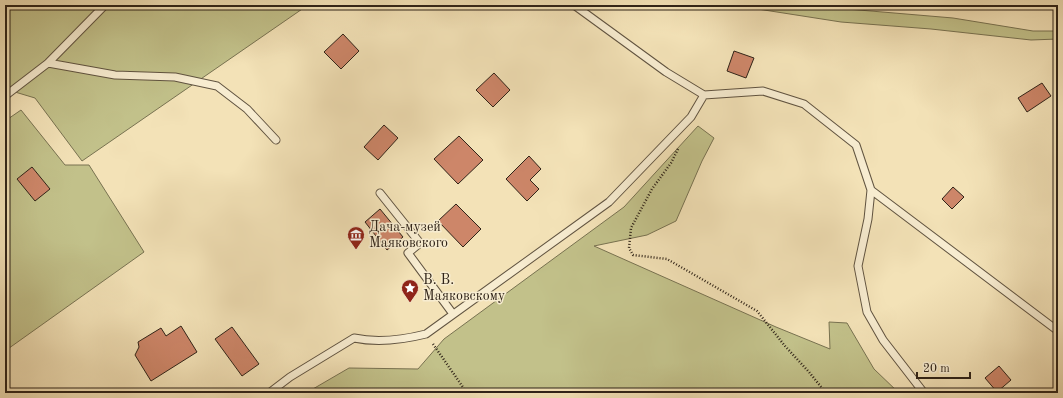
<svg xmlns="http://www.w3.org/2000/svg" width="1063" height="398" viewBox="0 0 1063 398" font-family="'Old Standard TT',serif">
<rect width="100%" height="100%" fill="#f3e2b7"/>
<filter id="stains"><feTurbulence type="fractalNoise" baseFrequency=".005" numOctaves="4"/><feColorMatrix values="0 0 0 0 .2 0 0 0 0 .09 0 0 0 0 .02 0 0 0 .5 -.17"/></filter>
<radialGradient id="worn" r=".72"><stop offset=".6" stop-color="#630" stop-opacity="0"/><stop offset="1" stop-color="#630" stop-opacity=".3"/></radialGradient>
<path fill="#c2c18a" stroke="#787251" d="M5 5H308L82 161 35 98 5 89Z
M732 5H800L953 18 1033 31H1058V39L1031 40 931 29 841 22Z
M21 110 65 165H89L144 252 5 351V121Z
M698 126 714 138 702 161 676 221 647 235 594 246 776 327 830 349 829 322 847 323 874 369 899 393H306L349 368 418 369 444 339 624 207Z"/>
<path fill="#cd8669" stroke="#2f2318" d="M343 34 359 51 341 69 324 52Z
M734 51 754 58 746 78 727 71Z
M494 73 510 90 493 107 476 90Z
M1042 83 1051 96 1027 112 1018 98Z
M384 125 398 138 378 160 364 147Z
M459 136 483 160 458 184 434 159Z
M529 156 541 169 530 180 539 189 527 201 506 179Z
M32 167 50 189 35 201 17 179Z
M953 187 964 197 952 209 942 199Z
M456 204 481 229 463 247 438 221Z
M380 209 403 237 387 250 365 222Z
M181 326 197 352 151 381 135 355 139 347 138 342 161 328 166 336Z
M232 327 259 364 242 376 215 339Z
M999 366 1011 380 997 392 985 378Z"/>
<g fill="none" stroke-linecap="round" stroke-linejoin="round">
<g stroke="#605340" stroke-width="9">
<path id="service" d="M574 5 666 72 704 95 763 91 804 104 856 145 871 190 868 219 858 266 867 312 883 340 924 393
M48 63 115 75 175 77 217 86 247 109 276 140
M5 96 48 63 105 5
M871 190 1058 331
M380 193 420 243 408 253 453 314
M269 393 290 377 354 338C378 343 402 340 426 334L609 202 691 117 704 95"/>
</g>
<path stroke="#2f2318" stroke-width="2.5" stroke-dasharray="1 2" stroke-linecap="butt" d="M678 149 671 163 652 189 631 228 629 248 633 255 667 259 757 311 785 346 809 372 826 393
M433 344 467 393"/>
<use href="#service" stroke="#f7ecd0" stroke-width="7"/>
</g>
<defs>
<g id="museum-pin" transform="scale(0.9)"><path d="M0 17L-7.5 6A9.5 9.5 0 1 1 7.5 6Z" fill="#8f2418" stroke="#f7ecd0"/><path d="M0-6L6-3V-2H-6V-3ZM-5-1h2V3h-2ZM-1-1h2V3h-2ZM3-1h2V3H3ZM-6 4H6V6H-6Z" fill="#fff"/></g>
<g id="sight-pin" transform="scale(0.9)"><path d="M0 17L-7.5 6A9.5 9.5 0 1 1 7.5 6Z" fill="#8f2418" stroke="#f7ecd0"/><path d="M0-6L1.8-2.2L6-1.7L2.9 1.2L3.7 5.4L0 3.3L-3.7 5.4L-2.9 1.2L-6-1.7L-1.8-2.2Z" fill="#fff"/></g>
</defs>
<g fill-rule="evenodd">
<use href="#museum-pin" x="356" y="235"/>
<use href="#sight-pin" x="410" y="288"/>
</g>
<g text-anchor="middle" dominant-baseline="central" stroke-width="3" stroke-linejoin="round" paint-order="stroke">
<g font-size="14" fill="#2f2318" stroke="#f7ecd0" text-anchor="start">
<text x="369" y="227">Дача-музей<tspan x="369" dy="16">Маяковского</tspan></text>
<text x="423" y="280">В. В.<tspan x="423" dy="16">Маяковскому</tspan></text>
</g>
</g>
<rect width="1063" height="398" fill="none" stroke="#f3e2b7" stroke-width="20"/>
<rect x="6" y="6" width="1051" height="386" fill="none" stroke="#2f2318" stroke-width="2"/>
<rect x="10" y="10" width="1043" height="378" fill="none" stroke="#2f2318"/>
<path d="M917 372v6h53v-6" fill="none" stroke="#2f2318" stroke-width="2"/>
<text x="923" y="372" font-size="12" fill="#2f2318" stroke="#f7ecd0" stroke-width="3" paint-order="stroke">20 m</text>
<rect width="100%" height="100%" filter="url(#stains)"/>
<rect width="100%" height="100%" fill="url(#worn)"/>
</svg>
